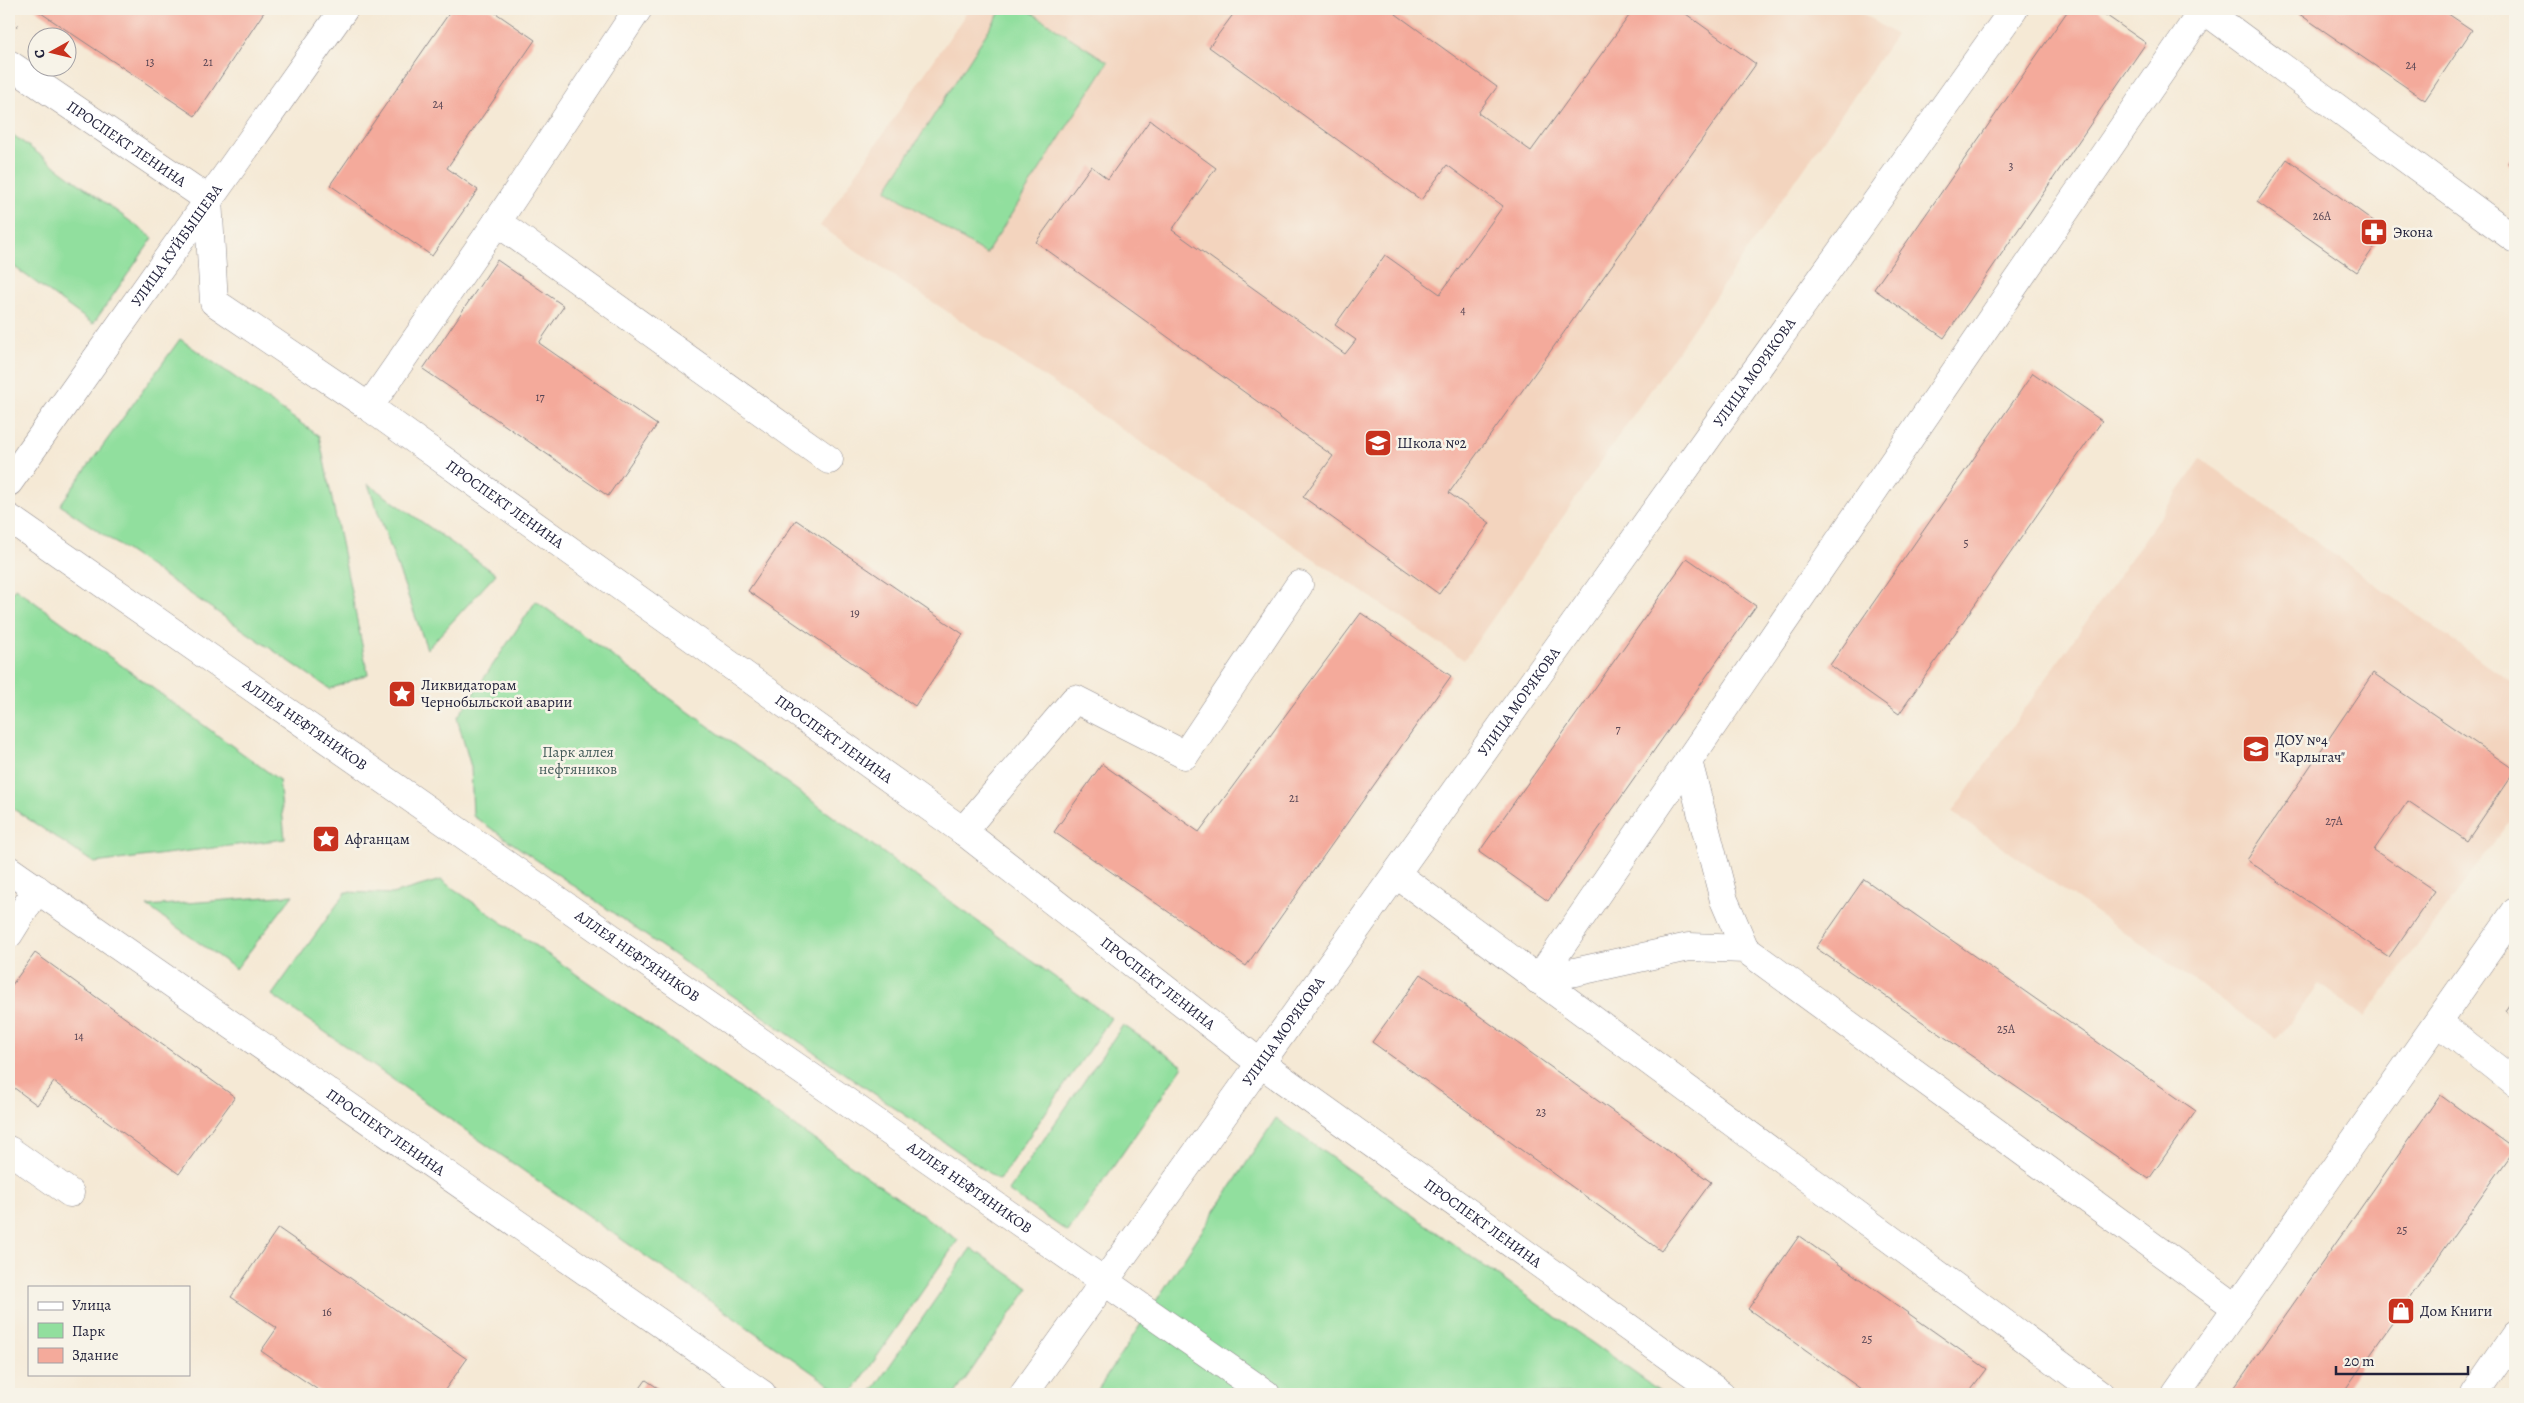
<svg xmlns="http://www.w3.org/2000/svg" width="2524" height="1403" viewBox="0 0 2524 1403" font-family="Alegreya,serif">
<rect width="100%" height="100%" fill="#f7f3e8"/>
<filter id="ink" filterUnits="userSpaceOnUse"><feTurbulence type="fractalNoise" baseFrequency=".02" numOctaves="2"/><feDisplacementMap in="SourceGraphic" scale="10" xChannelSelector="R" yChannelSelector="G"/><feConvolveMatrix kernelMatrix="1 2 1 2 8 2 1 2 1" color-interpolation-filters="sRGB"/></filter>
<filter id="wash" filterUnits="userSpaceOnUse"><feTurbulence type="fractalNoise" baseFrequency=".0096" numOctaves="4" result="noise"/><feDisplacementMap in="SourceGraphic" scale="20" xChannelSelector="R" yChannelSelector="G"/><feGaussianBlur stdDeviation="1.12" result="paint"/><feColorMatrix in="noise" values="0 0 0 0 0 0 0 0 0 0 0 0 0 0 0 0 0 1.4 0 .05"/><feComposite in="paint" operator="in"/></filter>
<g filter="url(#wash)">
<rect width="100%" height="100%" fill="#f5e9d5"/>
<path fill="#f3d4be" d="M969 9H1856L1896 35 1464 660 820 226Z
M2201 459 2515 685V815L2364 1017 2319 984 2277 1039 1952 812Z"/>
<path fill="#91df9e" stroke="#5a806c" d="M1002 9H1026L1108 62 986 254 886 190Z
M9 132 153 238 93 324 9 263Z
M180 339 319 436 368 674 330 689 60 505Z
M368 484 496 574 427 649Z
M15 588 279 780 285 839 94 863 9 806V597Z
M536 601 1111 1018 999 1180 473 816 471 767 457 718Z
M441 880 958 1240 851 1394H843L272 995 346 892 392 894Z
M293 895 236 969 147 906Z
M1123 1025 1183 1066 1068 1232 1008 1191Z
M1276 1118 1664 1394H1095Z
M971 1248 1029 1288 955 1394H870Z"/>
<g id="blocks">
<path fill="#f4aa9b" d="M35 9H266L195 116Z
M452 9H490L535 40 447 168 478 190 432 256 330 185Z
M1237 9H1389L1497 87 1478 113 1531 151 1634 9H1679L1756 64 1449 493 1490 523 1439 594 1303 497 1333 456 1036 242 1091 166 1108 179 1150 120 1216 168 1172 230 1345 354 1356 340 1335 325 1385 255 1440 294 1503 206 1447 165 1421 200 1209 47Z
M2069 9H2097L2146 43 1944 338 1874 289Z
M2292 9H2441L2472 30 2425 100Z
M2515 153V169L2508 163Z
M2287 159 2386 230 2357 272 2257 202Z
M497 260 564 306 539 343 657 425 608 496 423 369Z
M2033 373 2102 421 1899 714 1830 665Z
M796 520 963 634 915 706 748 591Z
M1687 558 1756 606 1548 901 1479 852Z
M1361 613 1451 676 1246 966 1054 832 1102 764 1199 832Z
M2373 673 2515 770 2467 841 2408 801 2374 850 2435 891 2389 957 2247 860Z
M1864 879 2196 1111 2149 1179 1816 948Z
M35 953 235 1097 179 1174 54 1082 37 1105 9 1084V989Z
M1421 974 1711 1182 1661 1251 1372 1042Z
M2515 996V1018L2505 1011Z
M2440 1095 2515 1149 2342 1394H2230Z
M278 1228 467 1359 442 1394H324L261 1351 277 1328 231 1297Z
M1799 1236 1987 1369 1968 1394H1868L1748 1309Z
M646 1380 667 1394H636Z"/>
</g>
</g>
<g filter="url(#ink)">
<use href="#blocks" fill-opacity="0" stroke="#8c8688" stroke-width="1"/>
<g fill="none" stroke-linecap="round" stroke-linejoin="round">
<g stroke="#8c8688" stroke-width="29">
<g id="minor">
<path d="M2203 9 2515 239"/>
<path id="s1" d="M9 64 208 199 214 302 369 407 963 831 1260 1063 1721 1394"/>
<path d="M497 222 829 460"/>
<path d="M369 407 497 222 638 9"/>
<path id="s2" d="M9 518 1266 1394"/>
<path d="M1688 761 1724 900 1745 949"/>
<path d="M963 831 1075 699 1185 755 1299 585"/>
<path id="s3" d="M9 870 762 1394"/>
<path d="M1396 874 2100 1394"/>
<path d="M9 934 37 889"/>
<path d="M1538 980 2204 9"/>
<path d="M1538 980 1689 947 1745 949 2237 1308"/>
<path d="M2438 1022 2515 1083"/>
<path d="M9 1150 70 1193"/>
<path d="M2176 1394 2515 912"/>
<path d="M2474 1394 2515 1335"/>
</g>
</g>
<g stroke="#8c8688" stroke-width="29">
<g id="major">
<path id="s4" d="M9 482 344 9"/>
<path id="s5" d="M1024 1394 2014 9"/>
</g>
</g>
<path stroke="#8c8688" stroke-width="3" stroke-dasharray="1 4" stroke-linecap="butt" d="M9 19 18 26"/>
<use href="#minor" stroke="#fff" stroke-width="28"/>
<use href="#major" stroke="#fff" stroke-width="28"/>
</g>
</g>
<defs>
<g id="pharmacy-square" transform="scale(1.4375)"><rect x="-9" y="-9" width="18" height="18" rx="4" fill="#c8321e" stroke="#f7f3e8"/><path d="M-2-6h4v4h4v4h-4v4h-4v-4h-4v-4h4Z" fill="#fff"/></g>
<g id="school-square" transform="scale(1.4375)"><rect x="-9" y="-9" width="18" height="18" rx="4" fill="#c8321e" stroke="#f7f3e8"/><path d="M0-5L7-2L0 1L-7-2ZM-4 1L0 2.5L4 1V4Q0 6-4 4Z" fill="#fff"/></g>
<g id="sight-square" transform="scale(1.4375)"><rect x="-9" y="-9" width="18" height="18" rx="4" fill="#c8321e" stroke="#f7f3e8"/><path d="M0-6L1.8-2.2L6-1.7L2.9 1.2L3.7 5.4L0 3.3L-3.7 5.4L-2.9 1.2L-6-1.7L-1.8-2.2Z" fill="#fff"/></g>
<g id="shop-square" transform="scale(1.4375)"><rect x="-9" y="-9" width="18" height="18" rx="4" fill="#c8321e" stroke="#f7f3e8"/><path d="M-5-2.5h2.3a2.7 3.5 0 0 1 5.4 0H5L5.5 6h-11ZM-1.5-2.5h3a1.5 2.3 0 0 0-3 0Z" fill="#fff"/></g>
</defs>
<g fill-rule="evenodd">
<use href="#pharmacy-square" x="2374" y="232"/>
<use href="#school-square" x="1378" y="443"/>
<use href="#sight-square" x="402" y="694"/>
<use href="#school-square" x="2256" y="749"/>
<use href="#sight-square" x="326" y="839"/>
<use href="#shop-square" x="2401" y="1311"/>
</g>
<g text-anchor="middle" dominant-baseline="central" stroke-width="5" stroke-linejoin="round" paint-order="stroke">
<g font-size="12" fill="#564453">
<text x="150" y="62">13</text>
<text x="208" y="62">21</text>
<text x="2411" y="65">24</text>
<text x="438" y="104">24</text>
<text x="2011" y="166">3</text>
<text x="2322" y="216">26А</text>
<text x="1463" y="310">4</text>
<text x="540" y="397">17</text>
<text x="1966" y="543">5</text>
<text x="855" y="613">19</text>
<text x="1618" y="729">7</text>
<text x="1294" y="798">21</text>
<text x="2334" y="821">27А</text>
<text x="2006" y="1029">25А</text>
<text x="79" y="1036">14</text>
<text x="1541" y="1112">23</text>
<text x="2402" y="1230">25</text>
<text x="327" y="1312">16</text>
<text x="1867" y="1339">25</text>
</g>
<g font-size="15" fill="#22223b" stroke="#f7f3e8">
<text stroke="none"><textPath href="#s1" startOffset="142">ПРОСПЕКТ ЛЕНИНА</textPath></text>
<text stroke="none"><textPath href="#s4" startOffset="290">УЛИЦА КУЙБЫШЕВА</textPath></text>
<text stroke="none"><textPath href="#s5" startOffset="1256">УЛИЦА МОРЯКОВА</textPath></text>
<text stroke="none"><textPath href="#s1" startOffset="698">ПРОСПЕКТ ЛЕНИНА</textPath></text>
<text stroke="none"><textPath href="#s5" startOffset="851">УЛИЦА МОРЯКОВА</textPath></text>
<text stroke="none"><textPath href="#s2" startOffset="361">АЛЛЕЯ НЕФТЯНИКОВ</textPath></text>
<text stroke="none"><textPath href="#s1" startOffset="1102">ПРОСПЕКТ ЛЕНИНА</textPath></text>
<text stroke="none"><textPath href="#s2" startOffset="766">АЛЛЕЯ НЕФТЯНИКОВ</textPath></text>
<text stroke="none"><textPath href="#s1" startOffset="1508">ПРОСПЕКТ ЛЕНИНА</textPath></text>
<text stroke="none"><textPath href="#s5" startOffset="446">УЛИЦА МОРЯКОВА</textPath></text>
<text stroke="none"><textPath href="#s3" startOffset="459">ПРОСПЕКТ ЛЕНИНА</textPath></text>
<text stroke="none"><textPath href="#s2" startOffset="1171">АЛЛЕЯ НЕФТЯНИКОВ</textPath></text>
<text stroke="none"><textPath href="#s1" startOffset="1912">ПРОСПЕКТ ЛЕНИНА</textPath></text>
</g>
<g font-size="15" fill="#22223b" stroke="#f7f3e8" text-anchor="start">
<text x="2393" y="232">Экона</text>
<text x="1397" y="443">Школа №2</text>
<text x="421" y="685">Ликвидаторам<tspan x="421" dy="17">Чернобыльской аварии</tspan></text>
<text x="2275" y="740">ДОУ №4<tspan x="2275" dy="17">"Карлыгач"</tspan></text>
<text x="345" y="839">Афганцам</text>
<text x="2420" y="1311">Дом Книги</text>
</g>
<g font-size="15" fill="#435b59" stroke="#f7f3e8">
<text x="578" y="752">Парк аллея<tspan x="578" dy="17">нефтяников</tspan></text>
</g>
</g>
<rect width="2524" height="1403" fill="none" stroke="#f7f3e8" stroke-width="30"/>
<rect x="28" y="1286" width="162" height="90" fill="#f7f3e8" stroke="#a29fa3"/>
<rect x="38" y="1302" width="25" height="8" fill="#ffffff" stroke="#a29fa3"/>
<text x="72" y="1310" font-size="15" fill="#22223b">Улица</text>
<rect x="38" y="1323" width="25" height="15" fill="#91df9e" stroke="#a29fa3"/>
<text x="72" y="1336" font-size="15" fill="#22223b">Парк</text>
<rect x="38" y="1348" width="25" height="15" fill="#f4aa9b" stroke="#a29fa3"/>
<text x="72" y="1360" font-size="15" fill="#22223b">Здание</text>
<g transform="translate(52 52) rotate(262)"><circle r="24" fill="#f7f3e8" stroke="#a29fa3"/>
<path d="M0-4L9 19L0 12L-9 19Z" fill="#c8321e"/>
<text y="-8" font-size="14" font-weight="bold" text-anchor="middle" fill="#22223b">С</text>
</g>
<path d="M2336 1366v8h132v-8" fill="none" stroke="#22223b" stroke-width="2.5"/>
<text x="2344" y="1366" font-size="15" fill="#22223b" stroke="#f7f3e8" stroke-width="4" paint-order="stroke">20 m</text>
</svg>
